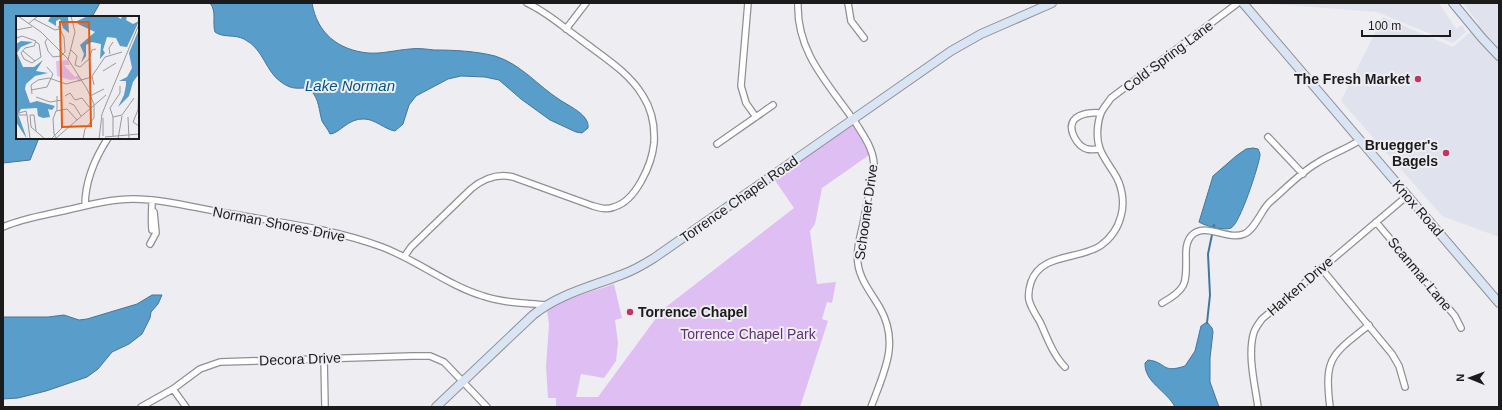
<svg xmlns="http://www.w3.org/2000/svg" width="1502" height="410" viewBox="0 0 1502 410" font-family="Helvetica,sans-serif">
<rect width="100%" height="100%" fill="#eeeef2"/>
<path fill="#e0e2ed" d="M1262 3H1439L1456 29 1462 25 1466 32 1453 43 1377 12Z
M1463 3H1499V237L1442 216 1341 101 1383 17 1453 47 1479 24Z"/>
<path fill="#dfbef3" d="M853 119 872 153 822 188 815 224 810 231 817 284 836 282 832 303 827 302 822 319 828 321 800 407H556V398H548L546 366 549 325 547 310C567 297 592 292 614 284L622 318 615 320 618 343 616 361 604 378 581 374 576 397H598L662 310 794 208 772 176Z"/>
<path fill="#599dcb" stroke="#467696" d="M3 3H100L92 17H17V138H39L30 160 3 163Z
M210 3H312C317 33 338 50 368 53 382 54 396 50 410 49 418 48 426 49 434 50 454 50 475 51 495 56 521 64 538 86 560 100 569 106 590 115 588 128L582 133 576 132 550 120 521 99 499 80 485 77 461 76 448 79 416 96 409 105 403 124 395 131C384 129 375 119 364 119 348 118 339 134 330 134 328 129 324 125 322 121 319 111 319 99 312 92 307 86 302 89 295 88 291 88 285 85 281 82 265 71 264 49 244 39 234 34 223 38 215 32 212 22 217 12 210 3Z
M1253 148 1258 149C1259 152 1260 152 1260 155 1259 165 1240 224 1231 228 1225 231 1205 226 1199 222L1213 176 1236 156 1246 149Z
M152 295H162L158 304 151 312 150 318 142 334 129 344 112 352 98 369 87 377 46 391 18 398 3 399V317H48L64 315 79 320 87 319 137 304Z
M1207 322 1212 328 1213 332 1210 358V382L1219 407H1175C1167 391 1144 382 1145 363L1148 360C1167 362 1161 374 1185 366L1195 351 1201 326Z"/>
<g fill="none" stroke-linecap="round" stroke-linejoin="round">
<path stroke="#467696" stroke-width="2" d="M1207 323 1210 295 1208 254 1214 225"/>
<g stroke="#909094" stroke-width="8">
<path id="street" d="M748 3 741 86 746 103 756 117
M798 3C796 54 831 86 857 125 865 138 873 149 874 164 871 184 867 204 863 224 860 237 856 251 858 264 860 280 872 294 880 308 900 343 884 372 871 407
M848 3 851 21 864 38
M566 29 586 3
M1268 137 1303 174
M717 144 773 105
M1100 149C1096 149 1091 150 1087 149 1077 146 1067 129 1074 120 1080 113 1093 112 1101 113
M85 206C85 182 95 158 108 138
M1376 222 1455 316 1461 328
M3 227C24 218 46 215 67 210 89 205 111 199 133 199 164 199 195 208 226 213 277 222 334 229 382 247 417 260 447 285 483 296 503 303 525 303 545 305
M152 230C151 219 152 210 152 200
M150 244 156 233 154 212 152 210
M404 257 411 247 471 189C483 179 496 173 513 177L593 206C600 208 607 210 614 207 636 201 652 164 654 143 655 126 652 110 643 96 629 72 602 56 580 39 563 27 547 12 527 3
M1321 268 1392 354 1399 366 1405 387
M1162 303C1189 288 1186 282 1186 253 1186 247 1187 241 1191 236 1205 221 1227 241 1244 234 1255 230 1261 210 1270 202 1285 189 1300 173 1317 163 1331 154 1347 149 1360 140
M324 358 325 407
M1065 367C1053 355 1047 337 1040 322 1036 315 1031 308 1029 300 1028 294 1029 288 1031 282 1041 253 1078 260 1100 246 1110 239 1118 228 1121 216 1125 202 1122 185 1114 173 1109 165 1103 157 1100 149 1096 139 1097 123 1101 113 1103 108 1108 103 1111 98L1238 3
M173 389 186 407
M141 407 173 389 200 369 220 362 412 356H430L444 362 487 407
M1258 407C1255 385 1247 354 1254 332 1256 327 1259 323 1262 319L1407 196
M1330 407C1324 358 1331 355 1369 325"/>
</g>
<g stroke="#909094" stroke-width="10">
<path id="secondary" d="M1243 3 1499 303
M1453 3 1482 38 1499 56
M436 407 533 315C559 294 590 287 621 275 632 271 643 265 654 258L951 51 981 34 1052 3"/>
</g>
<use href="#street" stroke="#fff" stroke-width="5.5"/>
<use href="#secondary" stroke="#d9e4f4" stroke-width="8"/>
</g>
<g fill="#c3345f" stroke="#eeeef2" stroke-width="1.5">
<circle cx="1418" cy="79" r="4"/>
<circle cx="1446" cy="153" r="4"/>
<circle cx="630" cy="312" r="4"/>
</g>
<g text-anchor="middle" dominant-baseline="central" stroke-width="4" stroke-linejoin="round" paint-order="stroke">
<g font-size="14" fill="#1b1b1c" stroke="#eeeef2">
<text transform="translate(1168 56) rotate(-37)">Cold Spring Lane</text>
<text transform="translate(739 199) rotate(-35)">Torrence Chapel Road</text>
<text transform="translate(1418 208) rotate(49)">Knox Road</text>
<text transform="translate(866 212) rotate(-82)">Schooner Drive</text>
<text transform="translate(279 224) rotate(11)">Norman Shores Drive</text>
<text transform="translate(1420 274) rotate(50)">Scanmar Lane</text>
<text transform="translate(1300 286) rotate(-41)">Harken Drive</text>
<text transform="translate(300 359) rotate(-2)">Decora Drive</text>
</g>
<g font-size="14" font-weight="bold" fill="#1b1b1c" stroke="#eeeef2" text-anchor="end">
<text x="1410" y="79">The Fresh Market</text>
<text x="1438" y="145">Bruegger's<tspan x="1438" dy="16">Bagels</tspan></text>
<text x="638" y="312" text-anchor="start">Torrence Chapel</text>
</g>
<g font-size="14" fill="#61307a" stroke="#eeeef2">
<text x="748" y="334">Torrence Chapel Park</text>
</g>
<g font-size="15" font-style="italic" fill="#005884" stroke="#eeeef2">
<text x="350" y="85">Lake Norman</text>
</g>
</g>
<g transform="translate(16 16)">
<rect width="123" height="123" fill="#eeeef2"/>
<path d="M52 44 54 49H48L59 61 62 59 66 65 63 66 61 63 54 64 41 60 40 45Z" fill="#dfbef3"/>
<path d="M35 0H52L53 17 47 12 44 3 40 5V10L32 5ZM72 0H100L105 3 106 0H111L110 4 117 8 123 5 111 31 104 30 100 22 91 21 87 34 89 37 84 43 85 28 76 26 70 29V40L65 47 68 38 64 29 79 16 62 8 61 5ZM123 13V58L117 66 113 80 102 91 108 79 110 69V65H103L111 61 116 52 113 37ZM5 25 17 26 5 31 1 37 7 51H18L27 44 20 55 32 57 19 60 10 68 9 73 14 87 21 85 39 90 36 94 32 93 34 101 27 102 22 100 21 92 5 93 2 98 11 123 0 106V28Z" fill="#599dcb"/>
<path fill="none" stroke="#9a9a9c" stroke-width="1" d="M2 0 25 16 52 43 71 73 78 88V102L69 113 67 123M18 3 39 14 43 13M12 8 22 0M0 14 16 11M0 16 1 22 6 20 20 25 18 30 9 32 5 37 8 43 16 47 25 41M31 23 29 26 32 35 37 41 45 40 49 36 48 21 42 10M20 26 23 28 25 41M55 34 61 40 59 49 64 51 73 43 76 34 80 33M7 35 19 45M94 38 93 32 97 26M52 44 59 16 55 0M87 55 100 47M123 63 122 94 117 106 123 110M78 69 76 60 89 41 106 36M15 74 31 71 37 58 31 51M16 78 15 69 22 64 33 62 50 68 76 61M49 80 54 77 59 84 66 82 74 92M74 80 88 73M20 81 34 86 46 84M53 87 58 89 65 100M41 95V80M11 99H3V97L10 95 11 99 14 123M97 101 94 92 104 77V70M97 101 106 99 118 82M97 101V120M112 101 113 123M20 115 18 99H14L15 111 29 123M87 120V102M89 121 123 118M40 122 38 118 37 103 40 95 51 93 61 104M35 123 47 111M39 123 90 79M83 123 86 98 123 8M102 123 106 100"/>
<path fill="#e8590c" fill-opacity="0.15" stroke="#e8590c" stroke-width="2" d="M44 6H73L75 110 46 111Z"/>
<rect width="123" height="123" fill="none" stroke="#1b1b1c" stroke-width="2"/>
</g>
<rect width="1502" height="410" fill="none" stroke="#1b1b1c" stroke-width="8"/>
<g transform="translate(1470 378) rotate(271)" stroke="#eeeef2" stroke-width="3" paint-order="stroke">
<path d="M0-3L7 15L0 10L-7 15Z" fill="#1b1b1c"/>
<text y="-6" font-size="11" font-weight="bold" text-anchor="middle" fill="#1b1b1c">N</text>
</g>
<path d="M1362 30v6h88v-6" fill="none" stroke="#1b1b1c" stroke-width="2"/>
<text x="1368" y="30" font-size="12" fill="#1b1b1c" stroke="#eeeef2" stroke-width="3" paint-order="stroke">100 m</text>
</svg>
